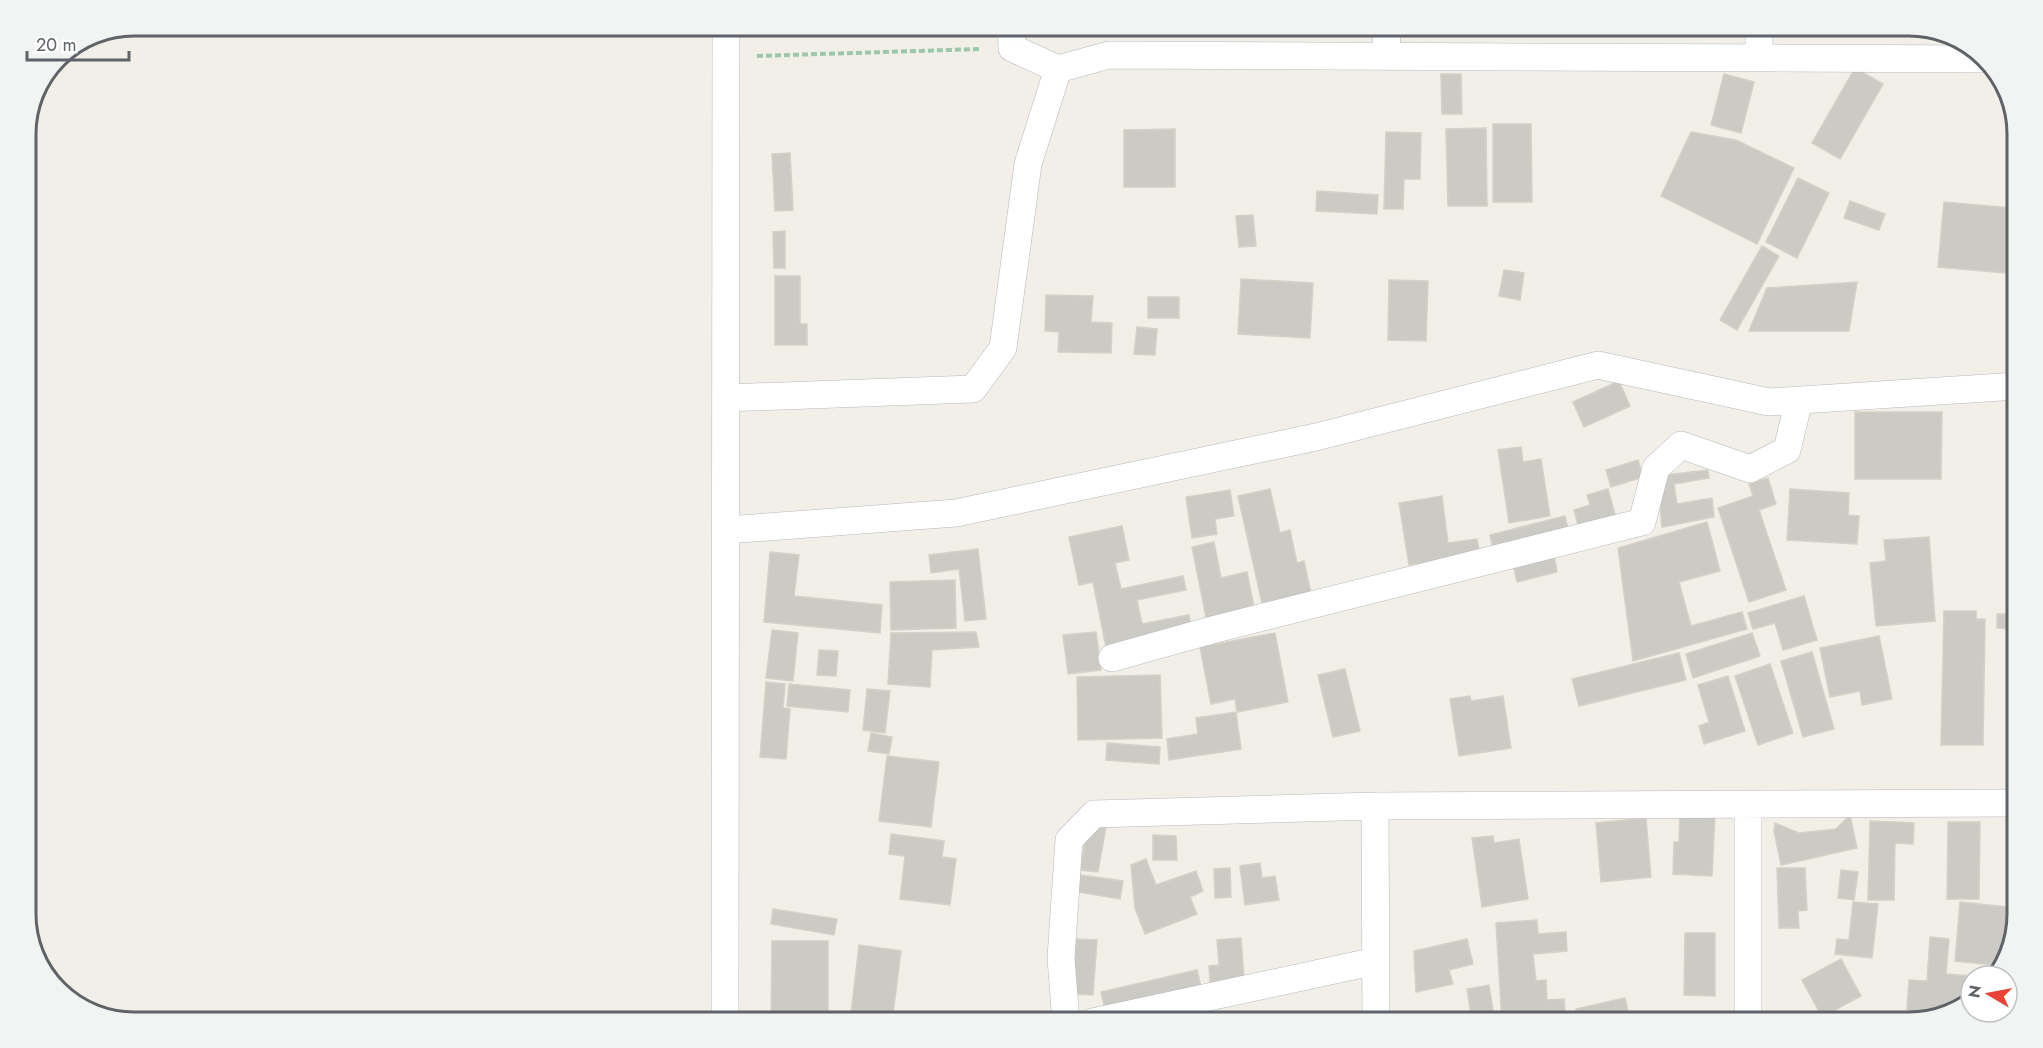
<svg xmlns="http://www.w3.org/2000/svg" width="2043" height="1048" viewBox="0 0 2043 1048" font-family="Jost,sans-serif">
<rect width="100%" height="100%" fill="#f1efe8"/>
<path fill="#cccac5" stroke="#d6d1c6" stroke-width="1.5" d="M770 26H790V34L771 36Z
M1855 68 1883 84 1840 159 1812 143Z
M1441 74H1461L1462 114H1442Z
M1724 74 1754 82 1741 133 1711 125Z
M1493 124H1531L1532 202H1493Z
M1486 128 1487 206H1448L1446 129Z
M1175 129V187H1124V130Z
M1386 132 1421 133 1420 179H1404L1403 209H1384Z
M1691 132 1736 140 1794 168 1757 244 1661 196Z
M790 153 793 210 775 211 772 154Z
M1798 178 1829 193 1797 258 1766 242Z
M1317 191 1378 195 1377 214 1316 211Z
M1850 201 1885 214 1879 230 1844 218Z
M1944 202 2011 208 2005 273 1938 267Z
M1253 215 1256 246 1239 247 1236 216Z
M785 231V268H774L773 232Z
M1762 246 1779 256 1737 330 1720 320Z
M1504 270 1524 273 1520 300 1499 296Z
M775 276H800V324H807V345H775Z
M1241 279 1313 283 1310 338 1238 334Z
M1389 280 1428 281 1426 341 1388 340Z
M1857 282 1849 331H1749L1767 288Z
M1046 295 1093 296 1091 322 1112 323 1111 353 1058 352 1059 332 1045 331Z
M1148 297H1179V318H1148Z
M1137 327 1157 329 1155 355 1134 354Z
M1619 381 1630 406 1584 427 1573 402Z
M1855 412H1942L1941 479H1855Z
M1521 447 1523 462 1541 459 1550 516 1509 523 1498 450Z
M1638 460 1643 477 1611 487 1606 470Z
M1708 470 1709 478 1674 484 1677 504 1712 498 1714 517 1662 527 1657 476Z
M1768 478 1776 504 1759 510 1786 590 1749 602 1718 508 1753 496 1749 484Z
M1270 489 1280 533 1290 530 1297 563 1304 561 1311 593 1262 603 1238 496Z
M1608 489 1616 518 1579 529 1574 510 1590 505 1587 495Z
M1790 489 1849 493 1848 515 1859 516 1857 544 1787 540Z
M1230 490 1234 516 1215 519 1217 534 1192 538 1186 497Z
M1442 496 1448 543 1477 539 1480 554 1409 565 1399 503Z
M1565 516 1569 533 1493 551 1490 535Z
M1707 522 1720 571 1679 582 1691 626 1742 612 1747 629 1633 661 1618 548Z
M1122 526 1129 560 1115 563 1121 589 1183 576 1186 590 1137 600 1142 624 1189 615 1192 630 1106 647 1093 582 1079 585 1069 537Z
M1929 537 1935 621 1876 626 1870 563 1886 561 1884 540Z
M1214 542 1221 578 1247 572 1255 612 1207 622 1192 547Z
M978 549 986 619 965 621 959 569 931 573 929 555Z
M770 552 799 555 794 596 882 605 880 633 764 622Z
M1554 554 1557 572 1517 582 1513 564Z
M955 580 956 628 891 630 890 582Z
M1804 596 1817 640 1783 650 1775 623 1753 629 1748 613Z
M1944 611H1976V619H1985L1983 745H1941Z
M1997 614H2017V629L1997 628Z
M772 630 798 633 793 681 766 678Z
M976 632 979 647 932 650 930 687 888 684 891 633Z
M1096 632 1101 670 1068 674 1063 635Z
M1275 633 1288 702 1237 712 1235 699 1211 704 1200 647Z
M1752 633 1760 656 1693 678 1686 654Z
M1879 636 1892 699 1862 705 1860 691 1830 697 1820 648Z
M819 650 838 651 836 676 817 675Z
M1812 652 1834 729 1803 737 1781 661Z
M1679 653 1686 680 1579 706 1572 679Z
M1770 664 1793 733 1758 745 1735 676Z
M1345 669 1360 731 1333 737 1318 675Z
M1160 675 1162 738 1078 740 1077 677Z
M1728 676 1745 731 1704 744 1699 726 1709 722 1698 685Z
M766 682 785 684 783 708 790 709 786 759 760 757Z
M789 684 850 690 848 712 787 706Z
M867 689 890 691 885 733 863 730Z
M1470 696 1471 701 1503 696 1511 748 1459 756 1450 699Z
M1236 712 1241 749 1169 760 1167 739 1198 734 1196 718Z
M871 733 892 737 889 754 868 751Z
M1107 743 1160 747 1159 764 1106 760Z
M887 756 939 762 931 827 879 821Z
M1680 812 1715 813 1712 876 1673 874 1674 842H1679Z
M1850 815 1857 848 1781 865 1774 831 1775 823 1799 833 1836 829Z
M1646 818 1651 877 1601 882 1596 823Z
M1870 821 1914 823 1913 844 1895 843 1894 900H1868Z
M1948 822H1980L1979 899H1947Z
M1088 824 1106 827 1098 872 1080 870Z
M891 834 944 841 942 857 956 859 950 905 900 899 905 856 889 854Z
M1153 835 1176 836 1177 860H1153Z
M1493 836 1494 843 1519 839 1528 899 1482 907 1472 838Z
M1146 859 1156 885 1196 871 1203 891 1190 897 1197 914 1145 934 1135 908 1131 865Z
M1260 863 1262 878 1275 876 1279 900 1245 905 1240 866Z
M1230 868 1231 897 1215 898 1214 869Z
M1777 868H1805L1807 910 1798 911 1799 928H1779Z
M1841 870 1858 872 1854 900 1838 898Z
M1081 875 1123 881 1120 899 1078 892Z
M1853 902 1878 904 1872 958 1835 954 1837 939 1849 940Z
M1960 902 2017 908 2006 963 2003 966 1955 961Z
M773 909 837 919 834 935 771 924Z
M1537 920 1538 934 1566 932 1567 951 1533 954 1536 981 1546 980 1547 1000 1564 999 1566 1022H1502L1496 923Z
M1685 933H1715V996L1684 995Z
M1930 937 1949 939 1946 974 1973 976H1971V1000L1964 1008 1906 1022 1909 980 1927 981Z
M1241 938 1244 979 1210 983 1209 966 1219 965 1217 940Z
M1076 939 1097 940 1093 995 1072 994Z
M1467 939 1473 964 1449 970 1453 984 1416 992 1414 951Z
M772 941H828V1022H771Z
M859 945 901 951 892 1022H850Z
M1841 959 1861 996 1822 1017 1802 980Z
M1197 970 1202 991 1106 1013 1101 992Z
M1489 985 1495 1022H1463L1472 1021 1467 989Z
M1625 998 1629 1016 1598 1022H1579L1576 1009Z
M1861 1017V1022H1829V1018Z"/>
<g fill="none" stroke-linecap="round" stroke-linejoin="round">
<g stroke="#b5b8bc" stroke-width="28">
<path id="street" d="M1011 26 1012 48 1058 69 1109 55 1982 59
M1759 26V58
M1386 57 1387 26
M726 398 973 389 1003 348 1028 164 1058 69
M726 530 956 513 1316 437 1598 365 1769 402 2017 386
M1112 658 1212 630 1642 522 1656 468 1681 445 1750 469 1787 450 1799 400
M1375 806 1376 1022
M725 1022 726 26
M1066 1022 1061 958 1069 840 1094 814 1375 806 2017 803
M1093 1022 1376 961
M1748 1022V805"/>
</g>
<path stroke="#9cc7a9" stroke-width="4" stroke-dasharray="6 3" stroke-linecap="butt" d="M283 26H322
M757 56 980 49"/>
<use href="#street" stroke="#fff" stroke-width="27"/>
</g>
<path d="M0 0H2043V1048H0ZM134 36H1909A98 98 0 0 1 2007 134V914A98 98 0 0 1 1909 1012H134A98 98 0 0 1 36 914V134A98 98 0 0 1 134 36Z" fill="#f2f3f3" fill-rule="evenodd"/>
<path fill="none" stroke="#5f6368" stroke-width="3" d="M134 36H1909A98 98 0 0 1 2007 134V914A98 98 0 0 1 1909 1012H134A98 98 0 0 1 36 914V134A98 98 0 0 1 134 36Z"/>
<g transform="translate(1989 994) rotate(280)"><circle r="28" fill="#ffffff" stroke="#bfc1c3" stroke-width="1.5"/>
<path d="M0-4.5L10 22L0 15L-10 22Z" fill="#ea4335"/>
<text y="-9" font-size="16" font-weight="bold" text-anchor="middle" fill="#5f6368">N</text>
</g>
<path d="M27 51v9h102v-9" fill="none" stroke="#5f6368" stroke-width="3"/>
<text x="36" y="51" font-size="18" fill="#5f6368" stroke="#ffffff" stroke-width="4.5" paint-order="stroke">20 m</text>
</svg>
